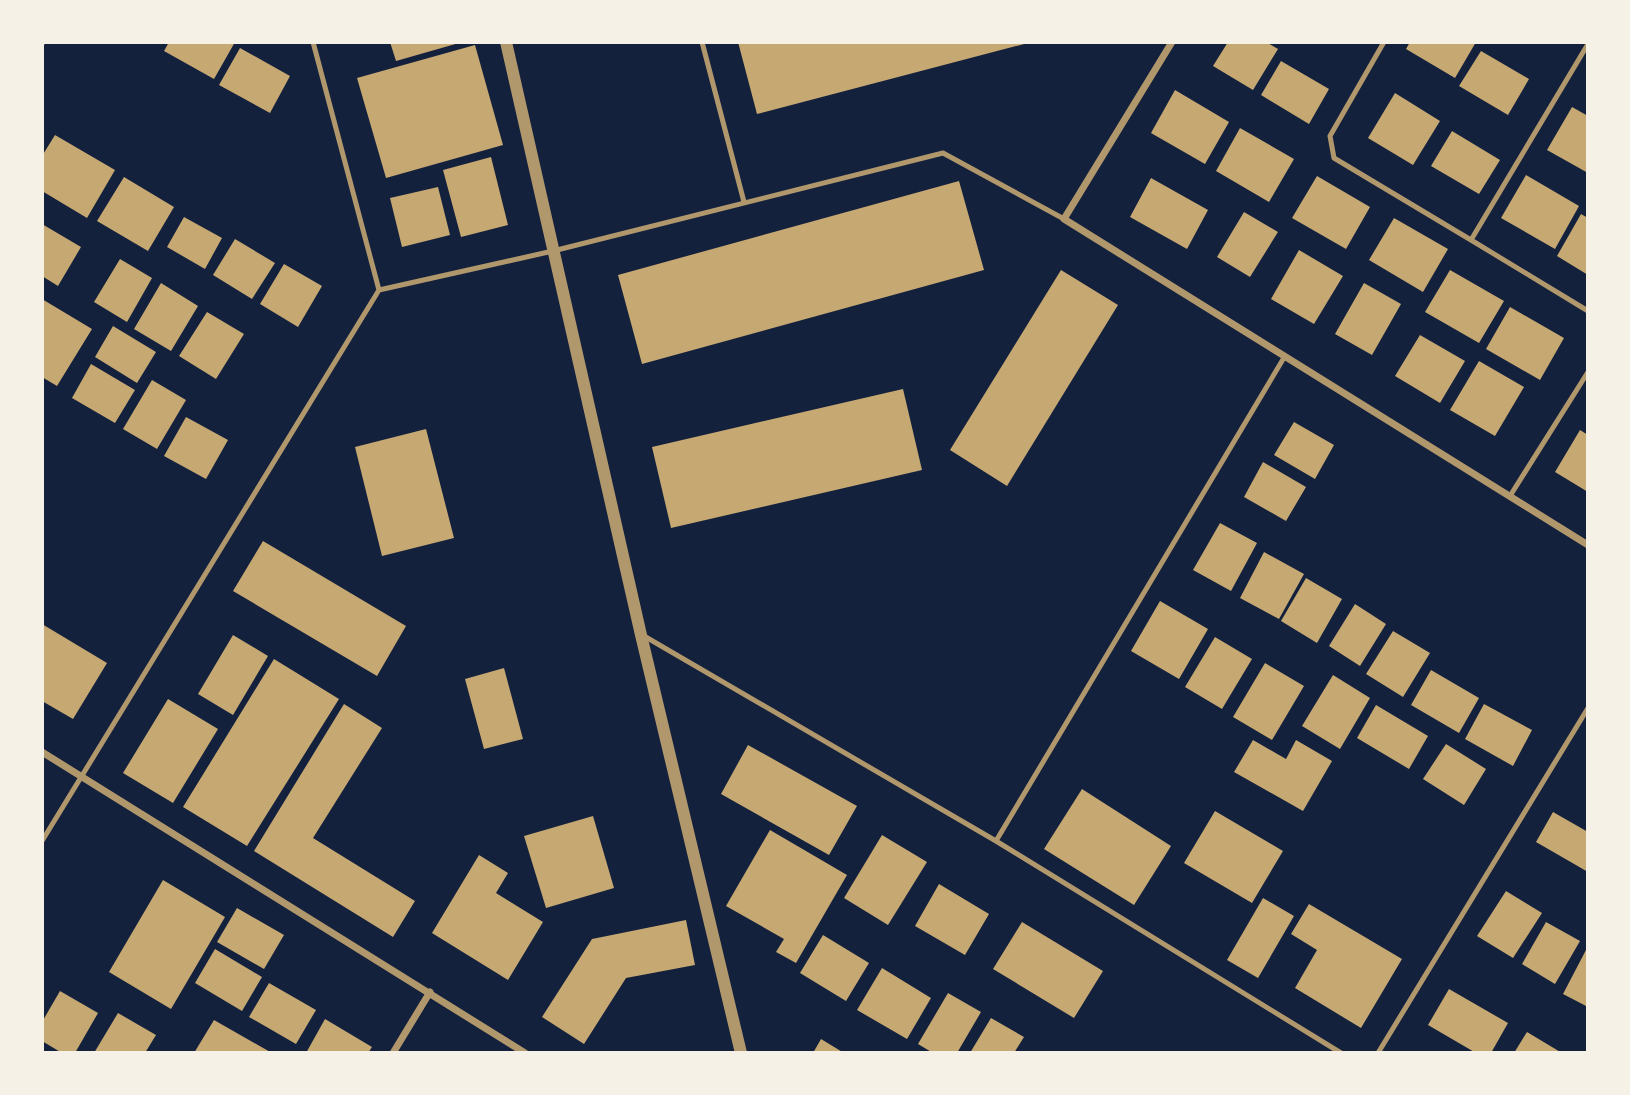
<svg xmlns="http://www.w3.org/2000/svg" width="1630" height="1095" viewBox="0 0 1630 1095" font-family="'Roboto Condensed',sans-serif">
<rect width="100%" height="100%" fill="#14213d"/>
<path fill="#c6a872" d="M169 42H235L214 79 164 51Z
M390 42H459V43L396 61Z
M738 42H1028V43L757 114Z
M1228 42H1266L1278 49 1253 90 1213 66Z
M1410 42H1476L1455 78 1406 49Z
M475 45 503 145 386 178 357 78Z
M240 48 290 76 270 113 219 85Z
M1481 51 1529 79 1508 115 1459 86Z
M1281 61 1329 89 1309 124 1261 95Z
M1175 90 1229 122 1205 164 1151 133Z
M1395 93 1440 121 1413 165 1368 138Z
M1572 107 1588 116V173L1547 150Z
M1240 128 1294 159 1269 202 1216 171Z
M1452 131 1500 160 1479 194 1431 166Z
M55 135 115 170 87 218 42 191V156Z
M491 157 508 225 461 237 443 170Z
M1526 175 1579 206 1555 249 1501 218Z
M1317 176 1370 207 1346 249 1292 218Z
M124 177 174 207 148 251 97 221Z
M1151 178 1208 210 1187 249 1130 217Z
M959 181 984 270 642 364 618 275Z
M438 187 450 235 402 247 390 198Z
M1244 212 1278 232 1250 277 1217 257Z
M1581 214 1588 218V275L1557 256Z
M184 217 222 238 205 269 167 247Z
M1394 218 1448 249 1423 292 1369 260Z
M42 224 81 247 58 286 42 276Z
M235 239 275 263 252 299 213 275Z
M1299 250 1343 276 1314 324 1271 299Z
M120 259 152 278 127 322 94 302Z
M284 264 322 286 298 327 260 304Z
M1061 270 1118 305 1007 486 950 450Z
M1450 270 1504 301 1479 343 1425 312Z
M161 283 198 306 171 351 134 329Z
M1364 283 1401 304 1372 355 1335 334Z
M42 299 92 329 57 386 42 377Z
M1510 307 1564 338 1540 380 1486 349Z
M207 312 244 334 216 379 179 356Z
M113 326 156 352 137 383 95 357Z
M1420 335 1465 361 1440 403 1395 376Z
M1479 361 1524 387 1495 436 1450 410Z
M91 364 135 390 115 423 72 398Z
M152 380 186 400 157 449 123 429Z
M903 389 922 470 671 528 652 447Z
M186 417 228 440 206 479 164 456Z
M1294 422 1334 445 1315 479 1274 455Z
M426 429 454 538 382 556 355 447Z
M1580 430 1588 435V492L1555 472Z
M1263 462 1306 487 1286 521 1244 497Z
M1220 523 1257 543 1231 591 1193 570Z
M263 541 406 626 377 676 233 591Z
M1264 552 1304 574 1279 619 1240 598Z
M1306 578 1342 599 1317 643 1281 621Z
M1160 601 1208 629 1179 679 1131 651Z
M1355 604 1386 624 1360 666 1329 646Z
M42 624 107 663 73 719 42 701Z
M1393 631 1430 653 1403 697 1366 674Z
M233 635 268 656 233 715 198 694Z
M1215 637 1252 659 1222 709 1185 687Z
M274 659 339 699 247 846 183 807Z
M1265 663 1304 686 1272 740 1233 717Z
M504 668 523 739 484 749 465 679Z
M1431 670 1479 698 1459 733 1411 705Z
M1333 675 1370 698 1340 749 1302 726Z
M168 699 218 729 173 803 123 773Z
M344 704 382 728 313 838 415 901 393 937 254 851Z
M1484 704 1532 730 1513 766 1465 739Z
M1376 705 1428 736 1409 769 1357 738Z
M1253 740 1286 759 1296 740 1332 761 1303 811 1234 772Z
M1446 744 1486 769 1464 805 1423 779Z
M748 745 857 806 829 855 721 794Z
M1082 789 1171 846 1134 905 1044 849Z
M1215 811 1283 851 1252 903 1184 863Z
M1553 812 1588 832V872L1536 842Z
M593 816 614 888 546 908 524 836Z
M770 830 847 875 796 963 776 952 784 939 726 906Z
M882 835 927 862 888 925 844 898Z
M479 855 508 873 496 893 543 922 508 980 432 933Z
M163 880 225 917 171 1009 109 972Z
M939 884 989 914 965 955 915 926Z
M1506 891 1542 913 1513 958 1477 936Z
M1263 898 1294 916 1258 978 1227 960Z
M1309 904 1402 959 1361 1028 1295 988 1317 950 1291 934Z
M237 908 284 935 264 969 217 942Z
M686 920 695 965 626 978 584 1044 542 1017 592 939Z
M1022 922 1103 971 1074 1018 993 969Z
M1546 922 1580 941 1555 984 1522 964Z
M823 935 869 963 846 1001 800 973Z
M215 949 262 977 242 1011 195 983Z
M1586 950 1588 951V1007L1563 994Z
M882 968 931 998 907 1039 857 1010Z
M269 983 316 1010 296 1044 249 1017Z
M1449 989 1508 1023 1491 1053H1476L1428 1025Z
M60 991 98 1013 75 1053H62L42 1041V1022Z
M948 993 981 1012 957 1053H933L918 1044Z
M118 1013 156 1035 145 1053H94Z
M991 1018 1024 1037 1014 1053H970Z
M325 1019 372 1047 368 1053H306Z
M214 1020 272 1053H194Z
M1527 1032 1562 1053H1514Z
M821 1039 844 1053H813Z"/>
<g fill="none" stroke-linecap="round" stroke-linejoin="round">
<path stroke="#b1986c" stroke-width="5" d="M702 42 744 202
M1384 42 1330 136 1334 158 1471 240
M42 44 43 42
M1588 44 1471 240 1588 311
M379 290 553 251 943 153 1064 219
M1510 496 1588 372
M644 636 996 841 1341 1053
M42 841 379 290 313 42
M996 841 1285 356
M1378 1053 1588 708"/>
<path stroke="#b1986c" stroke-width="7" d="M1172 42 1064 219 1588 545
M42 752 525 1053
M393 1053 430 992"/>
<path stroke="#b1986c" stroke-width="12" d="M506 42 641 635 741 1053"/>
</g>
<rect width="1630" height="1095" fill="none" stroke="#f6f1e7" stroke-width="88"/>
</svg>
